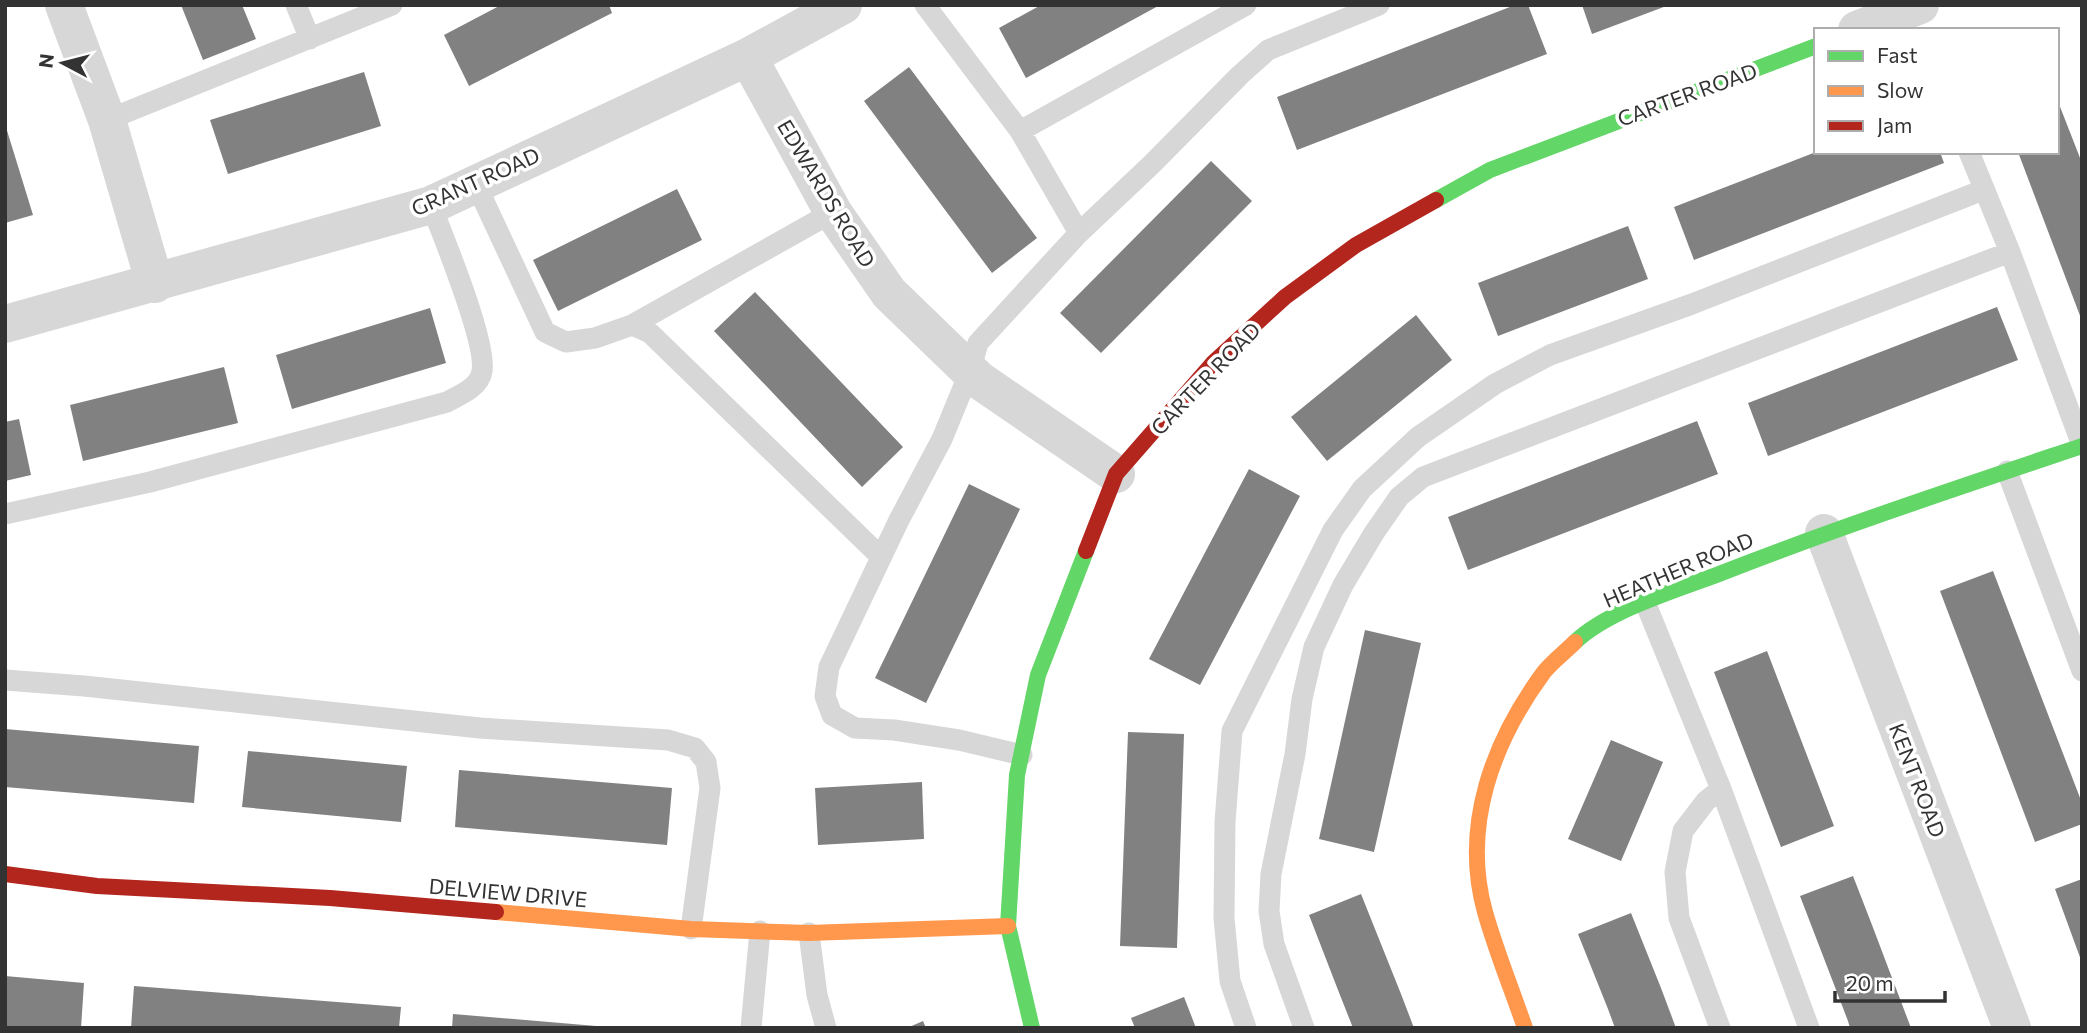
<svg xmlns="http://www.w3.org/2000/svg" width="2087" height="1033" viewBox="0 0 2087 1033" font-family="Commissioner,sans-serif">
<rect width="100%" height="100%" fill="#fff"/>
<path fill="#818181" d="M181 5H242L256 39 203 60Z
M501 5H609L612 13 469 86 444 35Z
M1041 5H1160L1026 78 999 28Z
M1515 5H1528L1547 54 1297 150 1277 97Z
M1582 5H1669L1592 34Z
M909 67 1037 238 992 273 864 101Z
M364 72 381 126 228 174 210 120Z
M2057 99 2082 163V321L2018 152H2057Z
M5 124 33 215 5 223Z
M1816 152H1940L1944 163 1694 260 1674 207Z
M1211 161 1252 201 1101 353 1060 313Z
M677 189 702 240 558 311 533 260Z
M1628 226 1648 279 1498 336 1478 283Z
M755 292 903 447 862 487 714 331Z
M1997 307 2018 360 1768 456 1748 403Z
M430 308 446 363 292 409 276 355Z
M1416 315 1452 360 1327 461 1291 417Z
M224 367 238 423 83 461 70 405Z
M19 419 31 475 5 481V422Z
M1697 421 1718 474 1468 570 1448 517Z
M1249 469 1300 496 1200 685 1149 659Z
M969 484 1020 509 926 703 875 678Z
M1993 571 2082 803V824L2035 842 1940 591Z
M1365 630 1421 643 1374 852 1319 839Z
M1767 651 1834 826 1781 847 1714 672Z
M5 729 199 746 194 803 5 787Z
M1128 732 1184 734 1177 948 1120 946Z
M1611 740 1663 762 1621 861 1568 839Z
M248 751 407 766 401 822 242 807Z
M459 770 672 788 667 845 455 827Z
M922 782 924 839 818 845 815 788Z
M1853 876 1872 925 1911 1028H1850L1848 1021 1800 896Z
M2082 879V960H2081L2055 889Z
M1361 894 1401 994 1414 1028H1353L1338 990 1309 915Z
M1631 913 1661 988 1676 1028H1615L1608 1009 1578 934Z
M5 976 84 983 81 1028H5Z
M134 986 401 1007 399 1028H131Z
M1184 997 1196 1028H1135L1131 1018Z
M453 1014 596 1026 595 1028H452Z
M923 1021 926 1028H907Z"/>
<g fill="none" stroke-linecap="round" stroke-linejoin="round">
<path stroke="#d7d7d7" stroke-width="21" d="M296 5 310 39
M925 5 1020 131 1079 233
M107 120 392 5
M1020 131 1246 5
M1969 152 2010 252 2082 445
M475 182 545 332 566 342 595 338 632 325 833 212
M632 325 650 333 881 557
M2007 471 2082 671
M5 514 150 482 447 402C460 395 480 387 482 371 487 342 443 236 431 205
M1645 602 1721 789 1809 1028
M5 680 84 686 480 728 668 740 695 748 706 762 710 788 691 929
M1022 755 959 740 894 730 855 728 832 715 825 696 829 667 899 520 942 439 970 371 978 343 1079 233 1152 164 1240 75 1268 50 1379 5
M809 933 817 995 826 1028
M751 1028 760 931
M1246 1028 1230 981 1224 918 1225 822 1232 731 1333 530 1362 489 1418 437 1495 384 1550 355 1692 304 1983 190
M1304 1028 1274 944 1269 911 1271 874 1295 754 1302 699 1314 647 1343 585 1374 533 1399 497 1423 477 2010 252
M1720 1028 1679 918 1675 872 1683 831 1706 801 1721 789"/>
<path stroke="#d7d7d7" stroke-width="38" d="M64 5 107 120 155 284
M1857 30 1920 5
M748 57 833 212 889 293 979 380 1116 474
M5 324 431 205 748 57 843 5
M1824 533 2012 1028"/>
<path stroke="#63d668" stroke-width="16" d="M1436 200 1490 170 1816 46
M1575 642C1609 610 1674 591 1719 574 1839 527 1960 487 2082 446
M1032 1028 1008 926 1017 775 1038 675 1086 551"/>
<path stroke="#ff974d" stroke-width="16" d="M496 912 691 929 809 933 1008 926
M1525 1028C1512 990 1496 951 1485 912 1461 826 1493 741 1544 672 1553 661 1565 652 1575 642"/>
<path stroke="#b3261e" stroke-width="16" d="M1086 551 1116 474 1213 363 1285 297 1356 245 1436 200
M5 874 97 886 330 898 496 912"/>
</g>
<g text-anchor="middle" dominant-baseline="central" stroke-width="7" stroke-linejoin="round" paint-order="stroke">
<g font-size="21" fill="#333" stroke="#fff">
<text transform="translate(1687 94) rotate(-20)">CARTER ROAD</text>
<text transform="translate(475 181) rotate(-24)">GRANT ROAD</text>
<text transform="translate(827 193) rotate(59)">EDWARDS ROAD</text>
<text transform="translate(1205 378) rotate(-46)">CARTER ROAD</text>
<text transform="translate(1678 569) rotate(-23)">HEATHER ROAD</text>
<text transform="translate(1918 780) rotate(69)">KENT ROAD</text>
<text transform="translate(508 892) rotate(5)">DELVIEW DRIVE</text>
</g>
</g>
<rect width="2087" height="1033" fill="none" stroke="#333333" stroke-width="14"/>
<rect x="1814" y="28" width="245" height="126" fill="#ffffff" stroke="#adadad" stroke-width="2"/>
<rect x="1828" y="51" width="35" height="10" fill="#63d668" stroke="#adadad" stroke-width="2"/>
<text x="1877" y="63" font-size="21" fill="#333333">Fast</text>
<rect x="1828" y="86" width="35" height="10" fill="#ff974d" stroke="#adadad" stroke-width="2"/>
<text x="1877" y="98" font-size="21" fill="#333333">Slow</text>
<rect x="1828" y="121" width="35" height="10" fill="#b3261e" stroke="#adadad" stroke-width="2"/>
<text x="1877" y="133" font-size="21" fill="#333333">Jam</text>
<g transform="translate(63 63) rotate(277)" stroke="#ffffff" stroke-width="5" paint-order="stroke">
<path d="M0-5L12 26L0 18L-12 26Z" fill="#333333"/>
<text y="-10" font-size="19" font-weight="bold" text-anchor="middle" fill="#333333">N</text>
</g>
<path d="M1835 991v10h110v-10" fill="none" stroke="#333333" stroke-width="3.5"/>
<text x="1846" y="991" font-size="21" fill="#333333" stroke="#ffffff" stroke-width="5" paint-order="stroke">20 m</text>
</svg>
